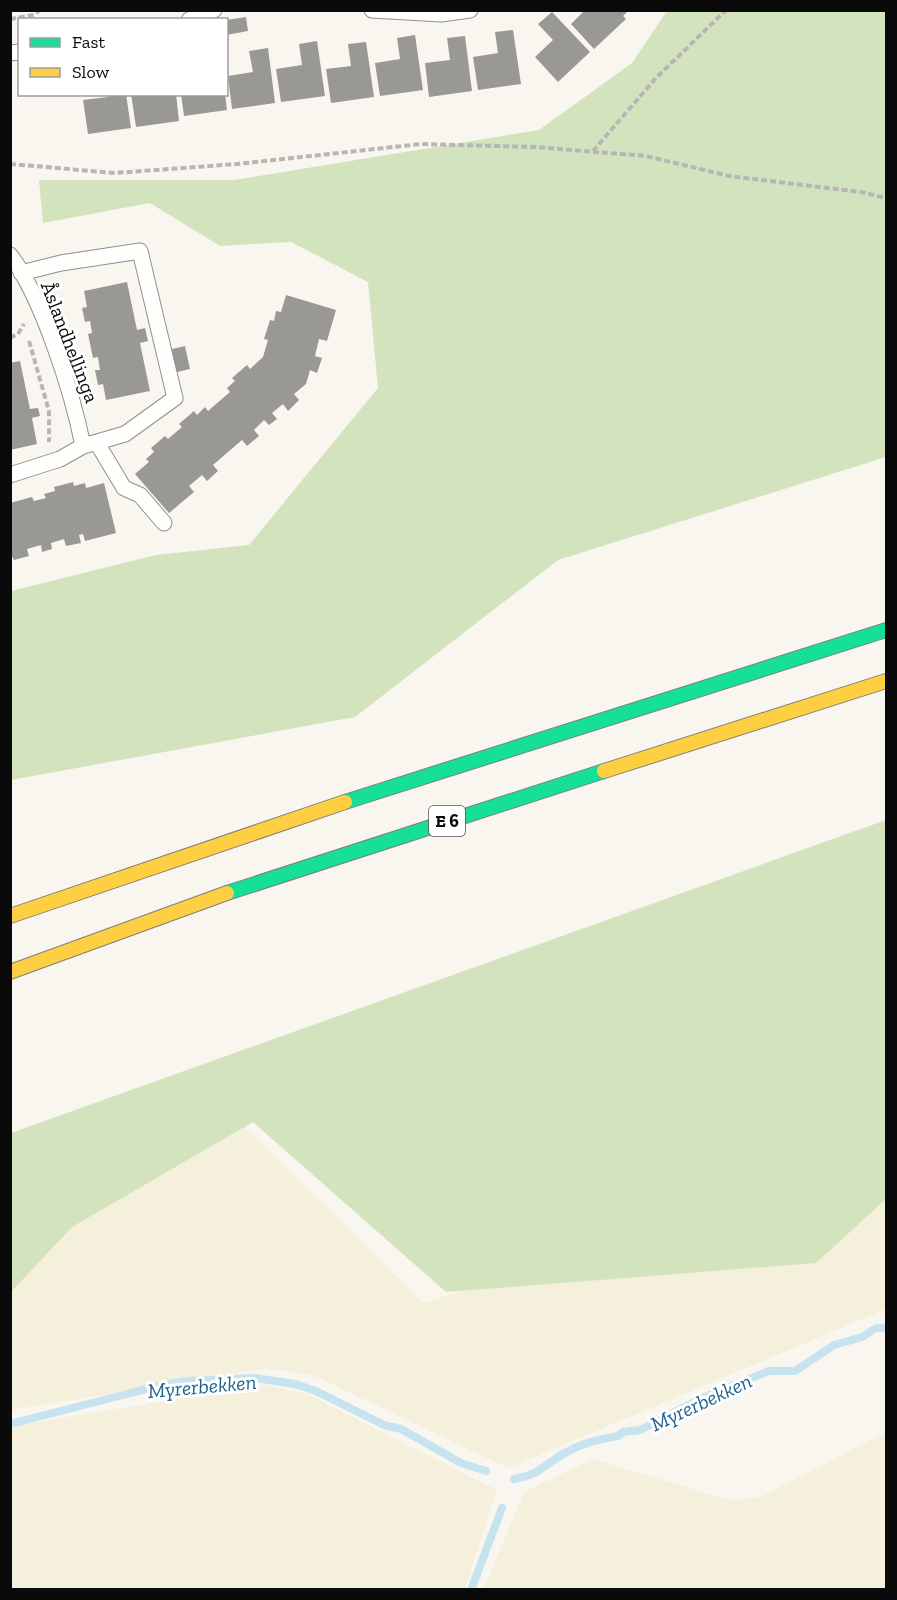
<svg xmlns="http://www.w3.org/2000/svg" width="897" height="1600" viewBox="0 0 897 1600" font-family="'Zilla Slab',serif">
<rect width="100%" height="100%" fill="#f8f6ee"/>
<path fill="#f4f0db" d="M235 1116 423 1303 526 1270 792 1235 886 1200V1309L508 1468 315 1376 267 1368 11 1410 10 1295 71 1215Z
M266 1385 307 1394 497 1490 465 1589H11V1426Z
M886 1432V1589H484L524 1492 593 1459 732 1501 763 1496Z"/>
<path fill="#d3e3be" d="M667 11H886V457L558 560 355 717 11 780V591L156 555 249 545 378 388 368 282 291 242 220 246 150 203 43 223 39 180H234L539 130 632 63Z
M886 820V1199L816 1263 446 1292 253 1122 72 1227 11 1292V1133Z"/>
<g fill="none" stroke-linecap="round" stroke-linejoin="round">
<path stroke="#c7e3ef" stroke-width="8" d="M10 1424 158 1386 186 1381 255 1378 295 1384 316 1391 384 1425 401 1429 461 1463 486 1471
M514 1479C544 1474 545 1462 569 1451 585 1442 602 1439 618 1436L623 1432 640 1430 700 1399 769 1371H795L834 1345 862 1337 876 1328H886
M471 1590 502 1508"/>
</g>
<path fill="#9a9894" d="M585 10H629L623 16 626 19 594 49 571 24Z
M552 12 590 52 558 82 535 57 553 40 538 24Z
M246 17 248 31 226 35V20Z
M513 30 521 84 478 90 473 57 498 53 495 32Z
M415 35 423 90 380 96 375 63 400 59 397 38Z
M465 36 472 91 429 97 425 63 450 60 447 38Z
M317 41 325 96 281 102 276 69 302 65 299 44Z
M366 42 374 97 331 103 326 69 351 66 348 44Z
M268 48 275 103 232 109 228 76 253 72 249 51Z
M107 94H126L131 128 88 134 83 100 108 97Z
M131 94H176L179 121 136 127Z
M181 94H225L227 110 184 116Z
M127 282 137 330 145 328 148 341 140 343 150 391 106 400 103 384 98 385 95 370H100L98 357 93 358 88 334 92 333 90 321 85 322 82 308 87 307 84 291Z
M286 295 336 310 327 341 319 339 315 356 322 358 317 373 310 370 306 384 294 394 299 400 288 411 283 404 272 413 277 419 269 425 264 420 254 430 259 436 247 446 242 440 213 465 218 471 207 481 202 475 189 486 194 492 169 513 135 474 149 462 146 459 154 452 151 448 165 436 168 439 182 427 179 424 194 411 197 415 205 407 208 411 230 392 227 388 235 381 232 378 247 365 250 369 263 357 268 340 264 339 270 320 274 321 276 311 281 312Z
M185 346 190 369 173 373 168 350Z
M20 361 30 409 38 408 40 416 32 418 37 444 10 450V363Z
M73 482 74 486 85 483 86 488 104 483 116 533 85 541 83 534 79 535 81 543 66 546 64 539 51 543 52 549 42 552 41 545 27 549 29 556 14 560 10 553V503L32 497 34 501 46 498 44 494 55 491 54 487Z"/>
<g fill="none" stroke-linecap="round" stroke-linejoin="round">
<g stroke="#91908d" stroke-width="17">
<path id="lane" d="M372 10 441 14 470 10
M189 20 214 10
M10 53 20 52
M10 255C42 296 73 395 83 446L60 459 10 475
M21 273 61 263 140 251 175 398 125 434 83 446
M97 443 124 488 140 495 164 523"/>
</g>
<g stroke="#7e7e7a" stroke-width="16">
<path id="fast" d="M345 802 886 630
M227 893 604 771"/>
</g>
<g stroke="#7e7e7a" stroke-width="16">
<path id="slow" d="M604 771 886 681
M10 916 345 802
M10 972 227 893"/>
</g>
<path stroke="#b7b6b5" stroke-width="4" stroke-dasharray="6 3" stroke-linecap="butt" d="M10 19 34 15 40 10
M593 151 656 78 726 10
M10 164 115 173 237 164 421 144 535 147 646 156 729 176 861 192 886 198
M10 338 18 334 24 324
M29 341 49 411V442"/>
<use href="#lane" stroke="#fefefc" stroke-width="15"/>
<use href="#fast" stroke="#16e098" stroke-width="14"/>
<use href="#slow" stroke="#ffcf43" stroke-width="14"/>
</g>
<g text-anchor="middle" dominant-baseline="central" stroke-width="6" stroke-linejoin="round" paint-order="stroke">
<rect fill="#fff" stroke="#545454" stroke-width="1.5" x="429" y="806" width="36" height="30" rx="4.5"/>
<g font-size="18" font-weight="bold" fill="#0a0a0a">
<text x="447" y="821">E 6</text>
</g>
<g font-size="20" fill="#0a0a0a" stroke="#fff">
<text transform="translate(70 342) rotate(69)">Åslandhellinga</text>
</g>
<g font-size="21" font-style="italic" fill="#1f638f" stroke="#fff">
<text transform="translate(202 1386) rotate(-5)">Myrerbekken</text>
<text transform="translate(701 1402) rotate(-25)">Myrerbekken</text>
</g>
</g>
<rect width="897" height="1600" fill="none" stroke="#0a0a0a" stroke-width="24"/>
<rect x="18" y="18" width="210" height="78" fill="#ffffff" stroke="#9d9d9d" stroke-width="1.5"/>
<rect x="30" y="38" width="30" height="9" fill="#16e098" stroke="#9d9d9d" stroke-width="1.5"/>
<text x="72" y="48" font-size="18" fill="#0a0a0a">Fast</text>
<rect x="30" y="68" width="30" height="9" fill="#ffcf43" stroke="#9d9d9d" stroke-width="1.5"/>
<text x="72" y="78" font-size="18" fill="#0a0a0a">Slow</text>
</svg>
